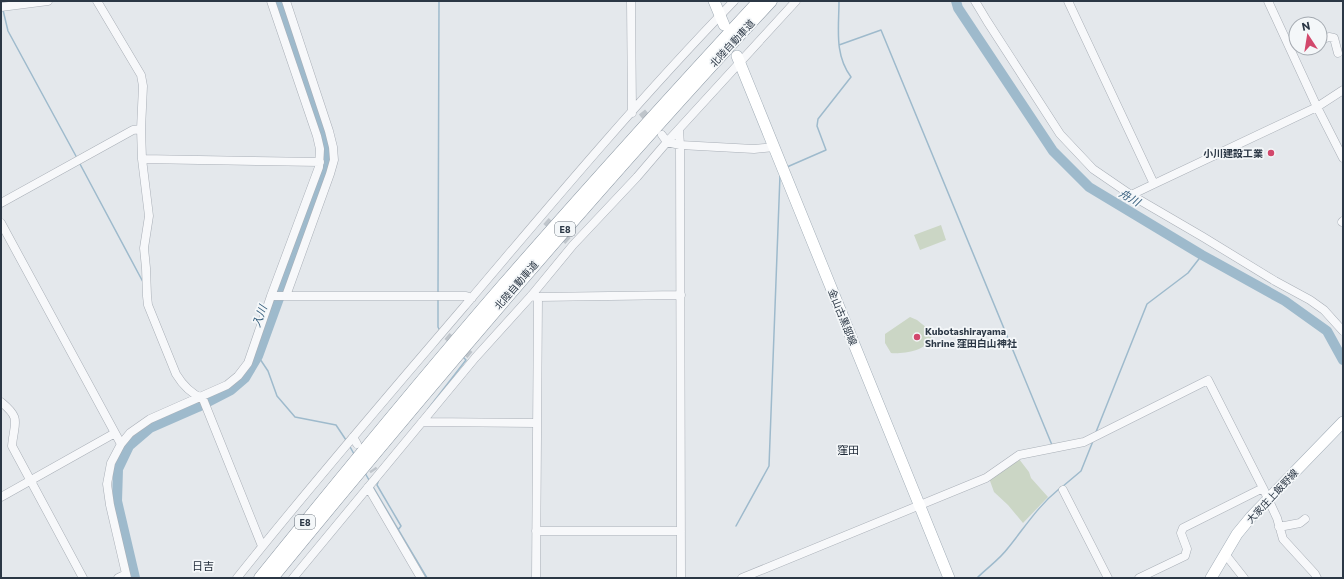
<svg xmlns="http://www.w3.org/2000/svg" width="1344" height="579" viewBox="0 0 1344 579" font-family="Commissioner,'Noto Sans JP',sans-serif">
<rect width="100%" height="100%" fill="#e4e8ec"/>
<path fill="#cbd6c5" d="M941 225 946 240 920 250 914 235Z
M910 317 917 320 932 332C932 334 932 336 931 338 927 351 902 354 891 353L885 343V334Z
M1019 459 1029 472 1031 478 1048 497 1023 523 1008 505 994 492 989 478Z"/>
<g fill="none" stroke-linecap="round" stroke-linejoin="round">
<path stroke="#9ebacc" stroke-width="1.5" d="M3 10 8 31 77 158
M839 45 881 30 1052 445
M80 164 143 282
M787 167 826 150 817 126 818 119 851 77C834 54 839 28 839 1
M438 293 439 1
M438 299V327L440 331
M258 356 268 371 277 396 295 417 336 425 346 440
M195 402 198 407
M428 409 466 360 463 357
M1096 432 1147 304 1188 273 1202 255
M349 445 354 454
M365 473 369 480
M379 479 377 485 401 526 398 530
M373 487 427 578
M1062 487 1081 471 1093 441
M736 526 769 466 780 175
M977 578C987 568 1000 559 1008 548 1025 527 1038 506 1059 489"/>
<path stroke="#9ebacc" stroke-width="10" d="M956 1 958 8 1053 151 1089 187 1202 255 1285 301 1327 331 1343 360
M135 578 117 501 118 469 129 446 150 428 198 407 231 390 245 378 258 356 325 172 328 152 325 136 279 1"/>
<path stroke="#bfc5cb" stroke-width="8" stroke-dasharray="8 4" stroke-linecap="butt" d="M642 112 652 124
M546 221 568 241
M447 336 470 355
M366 459 374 471"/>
<g stroke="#a9afb7" stroke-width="9">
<path id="minor" d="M97 1 141 75 143 86 141 129 142 159 149 216 144 248 146 268 147 296 148 305 176 374C182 384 192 394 203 399L262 546
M286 1 329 131 333 147 334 160 330 174 286 296
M631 1 632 113
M975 1 987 21 1060 134 1093 169 1131 195 1203 237 1275 281 1310 300 1324 310 1343 331
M1068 1 1154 184
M1268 1 1317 107 1343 158
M1 7 48 1
M1320 40 1329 37 1334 38 1338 53
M679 130 680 145 681 578
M662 135 667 142 680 145 754 149 774 147
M142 159 320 162
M1131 195 1154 184 1317 107 1343 90
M1 203 133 130 141 129
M1342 222 1343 221
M1 223 121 444
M271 296H466L472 298
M531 296 538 297 536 578
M538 297 681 295
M1 402C22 419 14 422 12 446L83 578
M422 422 536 423
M353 437 357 444
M368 487 421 578
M1063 490 1108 578
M1 497 115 433
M1279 527 1300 523 1305 519
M536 531H681
M1225 554 1244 578
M118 578 126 574
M127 578 110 505 107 484 111 463 121 444 130 433 150 419 227 385 238 376 248 363 271 296 319 167 320 149 317 136 271 1
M237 578C310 486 387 397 463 308 551 204 639 99 734 1
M293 578 475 358 531 296 573 245 637 177 667 142 796 1
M742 578 986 478 1019 455 1084 442 1208 380 1263 488 1277 518 1283 539 1315 574 1317 578
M1139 578 1185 556 1187 549 1181 533 1183 528 1263 488"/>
</g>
<g stroke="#a3aeb8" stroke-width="12">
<path id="major" d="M714 1 724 25
M737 56 949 578
M1211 578 1237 534 1251 517 1343 422"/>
</g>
<g stroke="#8b97a3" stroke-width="13">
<path id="highway" d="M260 578C340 479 421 380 505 283 588 188 673 94 759 1
M272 578C433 381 598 187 771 1"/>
</g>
<use href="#minor" stroke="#f7f8fa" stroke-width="8"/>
<use href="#major" stroke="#fff" stroke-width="11"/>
<use href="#highway" stroke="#fff" stroke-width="12"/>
</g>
<g fill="#d2486c" stroke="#f4f7f9" stroke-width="1.5">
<circle cx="1271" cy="153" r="4"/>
<circle cx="917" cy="337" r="4"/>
</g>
<g text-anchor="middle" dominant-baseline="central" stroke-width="3.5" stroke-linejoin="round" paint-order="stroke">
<g fill="#f4f7f9" stroke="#67717b" stroke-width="1">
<rect x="555" y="222" width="20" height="14" rx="3"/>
<rect x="295" y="515" width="20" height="14" rx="3"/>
</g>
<g font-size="9" font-weight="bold" fill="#2b3745">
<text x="565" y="229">E8</text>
<text x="305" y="522">E8</text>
</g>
<g font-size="10" fill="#2b3745" stroke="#f4f7f9">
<text transform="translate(732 43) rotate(-47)">北陸自動車道</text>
<text transform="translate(516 285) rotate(-49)">北陸自動車道</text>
<text transform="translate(843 317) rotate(68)">金山古黒部線</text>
<text transform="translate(1272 496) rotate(-47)">大家庄上飯野線</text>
</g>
<g font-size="10" font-weight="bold" fill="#2b3745" stroke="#f4f7f9" text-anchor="end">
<text x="1263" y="153">小川建設工業</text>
<text x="925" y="331" text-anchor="start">Kubotashirayama<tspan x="925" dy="12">Shrine 窪田白山神社</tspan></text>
</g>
<g font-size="11" font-style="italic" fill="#335b7a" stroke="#f4f7f9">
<text transform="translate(1130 197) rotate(30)">舟川</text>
<text transform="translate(259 316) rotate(-70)">入川</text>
</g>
<g font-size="11" fill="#1d2836" stroke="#f4f7f9">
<text x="848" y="449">窪田</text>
<text x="203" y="565">日吉</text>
</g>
</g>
<rect width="1344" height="579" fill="none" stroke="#2b3745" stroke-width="4"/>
<g transform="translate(1308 36) rotate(348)"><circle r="19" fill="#f4f7f9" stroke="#a4aab1"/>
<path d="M0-3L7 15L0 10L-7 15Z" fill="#d2486c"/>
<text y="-6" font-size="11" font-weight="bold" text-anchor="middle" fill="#2b3745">N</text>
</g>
</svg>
